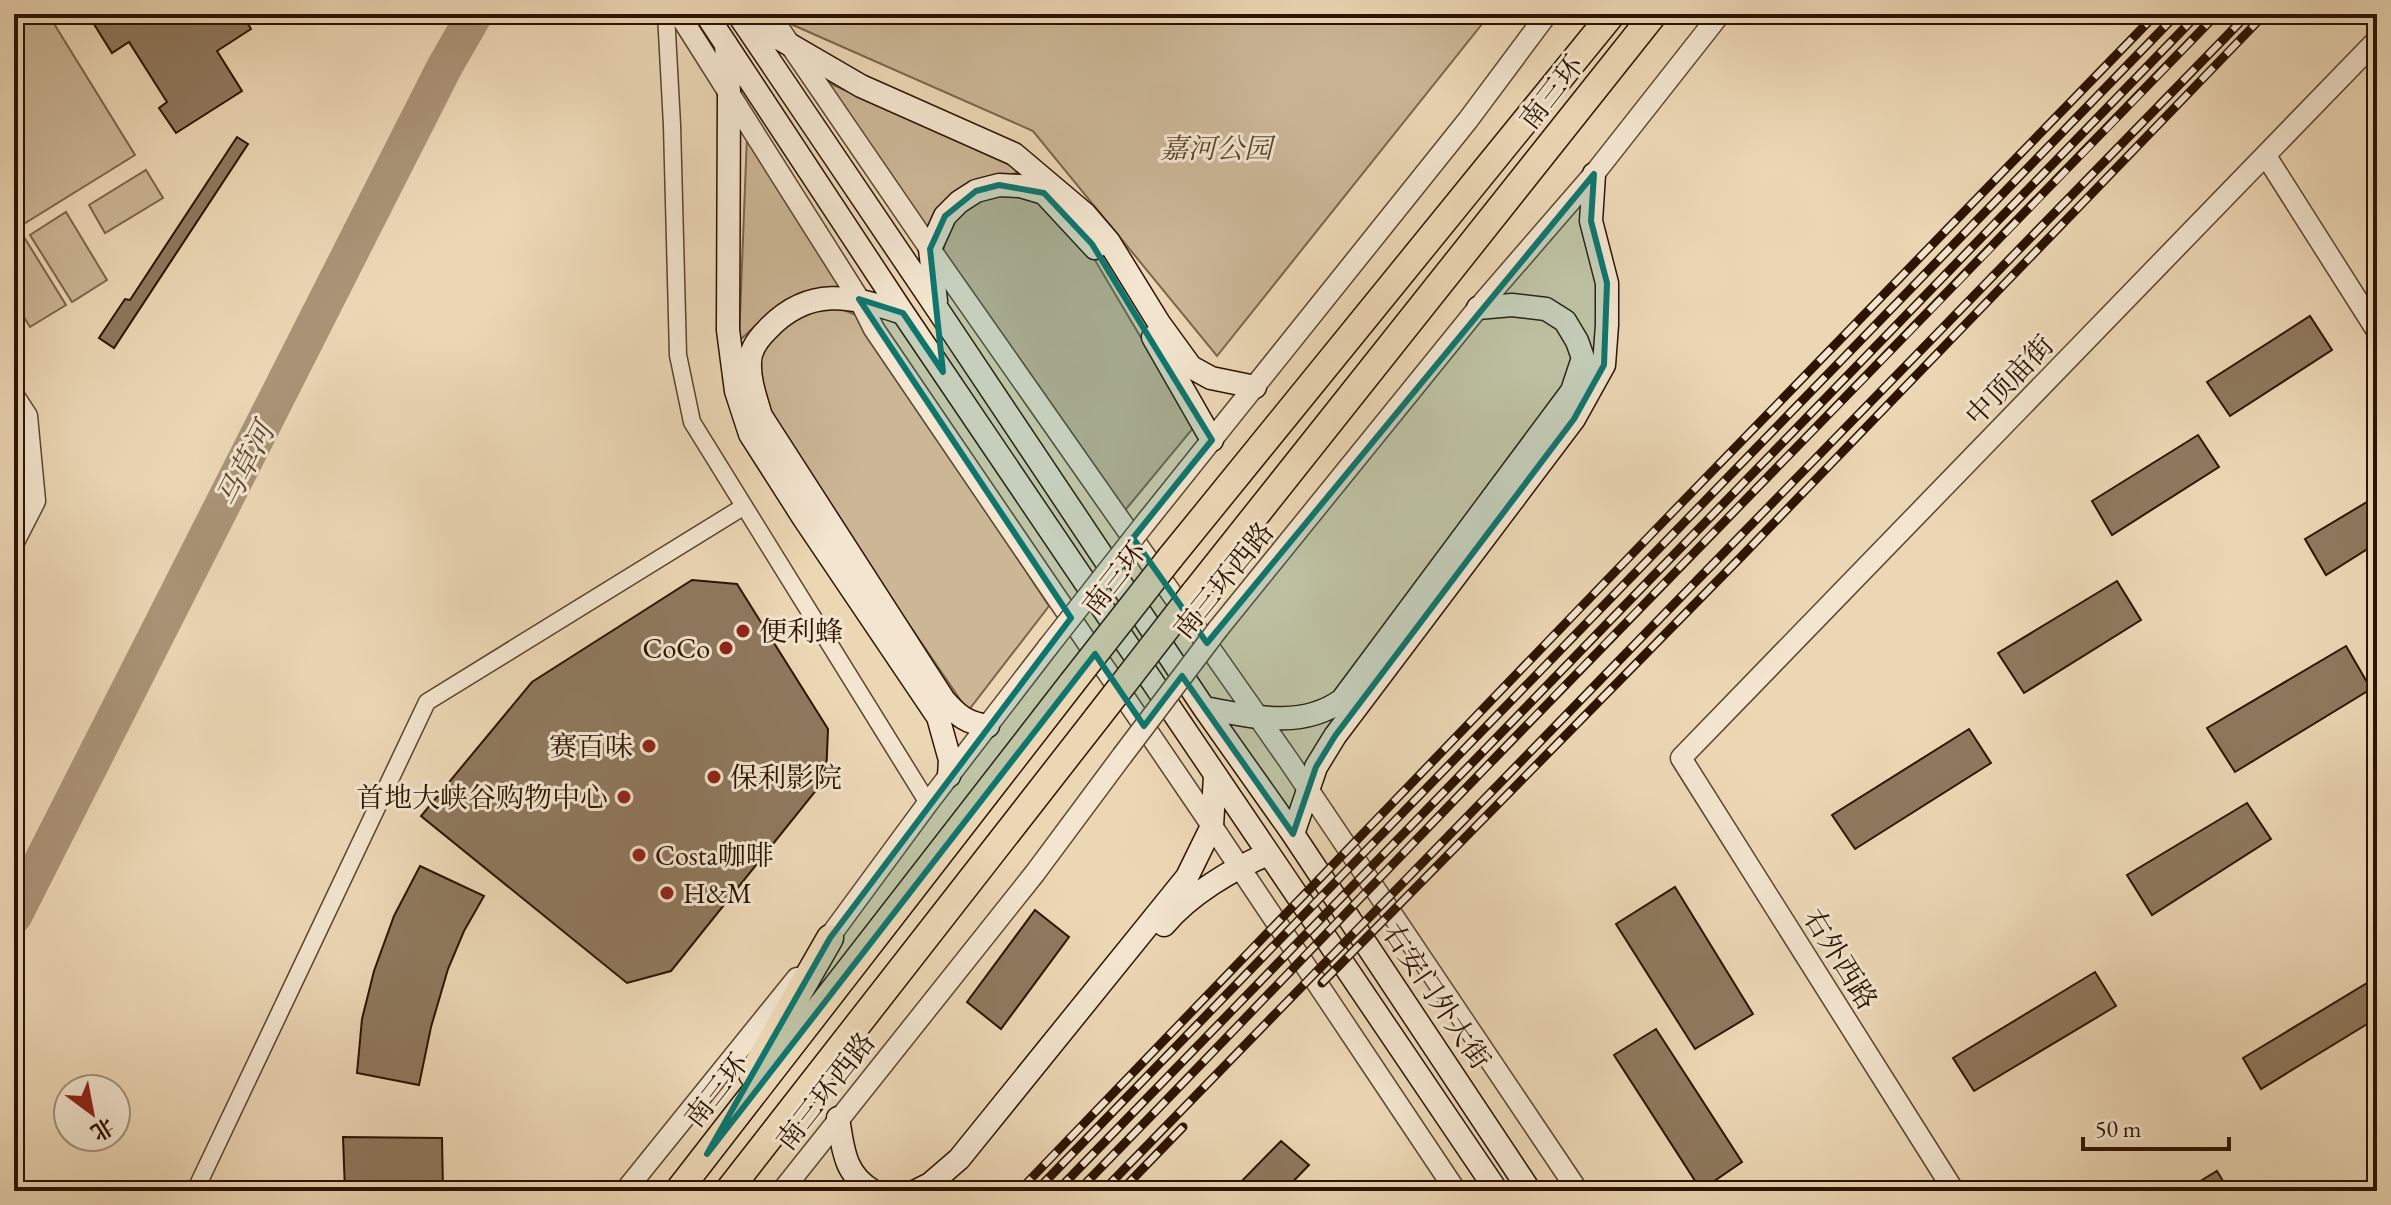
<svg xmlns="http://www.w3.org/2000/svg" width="2391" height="1205" viewBox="0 0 2391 1205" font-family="'EB Garamond','Noto Serif SC',serif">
<rect width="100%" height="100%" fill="#ecd7b5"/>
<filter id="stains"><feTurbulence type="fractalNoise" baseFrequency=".0025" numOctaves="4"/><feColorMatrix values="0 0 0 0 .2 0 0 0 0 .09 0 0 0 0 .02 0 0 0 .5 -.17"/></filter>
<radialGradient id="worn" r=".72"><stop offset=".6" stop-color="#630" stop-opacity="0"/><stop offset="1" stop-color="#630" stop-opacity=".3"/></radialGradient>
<path fill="#cbb696" stroke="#7b644b" stroke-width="2" d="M14 14H48L135 155 14 230Z
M768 14H1490L1217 356 1033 131Z
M827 82 1024 171 979 182 926 235Z
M747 136 848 288 814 289 772 310 739 341Z
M146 170 163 198 105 233 89 205Z
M1002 192 1040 197 1092 255 1194 427 1122 514 943 251C951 210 968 206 1002 192Z
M66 212 107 280 72 302 30 235Z
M24 237 66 305 30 327 14 301V244Z
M830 304 858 316 1049 606 968 711 766 415 758 386 761 343 795 313Z"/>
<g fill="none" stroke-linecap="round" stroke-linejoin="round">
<path stroke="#aa9477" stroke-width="36" d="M14 916 445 66 475 14"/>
</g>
<path fill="#8f795e" stroke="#2b1300" stroke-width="2" d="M81 14H242L251 29 217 51 242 91 176 133 159 108 167 102 129 42 112 53 92 21 88 24Z
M237 137 248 144 114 348 99 338 125 299 130 300Z
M2310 316 2332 350 2230 416 2207 382Z
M2198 435 2219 467 2112 535 2092 501Z
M2377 496V543L2326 575 2305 539Z
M692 580 737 584 828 729 826 778 671 971 627 983 421 816 532 682Z
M2117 581 2141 620 2024 693 1998 653Z
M2346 646 2371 689 2235 772 2207 728Z
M1969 729 1991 763 1855 849 1832 815Z
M2247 803 2271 839 2152 915 2127 875Z
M420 866 484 896 464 931 448 969 431 1027 419 1085 357 1073 362 1019 374 971 394 916Z
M1675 887 1753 1014 1695 1049 1616 924Z
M1035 910 1069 937 1001 1029 967 1002Z
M2095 972 2116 1006 1974 1091 1953 1058Z
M2377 977V1018L2261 1089 2243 1058Z
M1656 1029 1742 1162 1701 1190 1614 1055Z
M343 1137 442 1138 443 1191H345Z
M1281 1141 1309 1165 1284 1191H1232Z
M2217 1171 2229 1191H2184Z"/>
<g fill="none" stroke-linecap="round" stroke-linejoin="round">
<g stroke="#5b442d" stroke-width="19">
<path id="minor" d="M666 14 672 125 678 355 692 422 928 803
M195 1191 427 702 743 507"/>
</g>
<g stroke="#5b442d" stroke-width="23">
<path id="tertiary" d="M679 14 859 299 874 329 1212 826 1456 1191
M769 14 930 249 1289 761 1578 1191
M2266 156 2377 331
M14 396 27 416 35 501 14 542
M1146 522 1468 120 1547 14
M1218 629 1478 308 1594 174 1720 14
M822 947 928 803 1048 647
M625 1191 797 978
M782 1191 1035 873 1122 756
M1954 1191 1681 758 2377 40"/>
</g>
<g stroke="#2b1300" stroke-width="25">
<path id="secondary" d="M706 14 903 313 1497 1191
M738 14 936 307 1204 708 1293 834 1530 1191
M744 18 861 86 1014 154 1085 214 1109 242 1159 323 1191 367 1211 378 1255 387
M726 44 729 92 728 330 736 391 750 434 803 517 938 717 950 760 949 776
M936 301 930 249 945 216 959 202 976 191 999 185 1020 186 1044 193 1095 248
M903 313C851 296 809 285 767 330 759 338 750 350 750 362 749 380 756 399 761 416L944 700C958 716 967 723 988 726
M1153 337 1212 440
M1204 708C1250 716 1301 730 1342 700L1572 391 1583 358 1577 341 1565 321 1546 309 1512 305 1478 308
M1293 834 1316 767 1335 736 1574 419 1604 365 1607 325V283L1591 221 1594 174
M1164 925C1189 895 1232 869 1268 854
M838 1118C843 1149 844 1174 873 1191
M916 1191 930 1184 959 1159 1187 877 1212 826 1215 776"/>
</g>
<g stroke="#2b1300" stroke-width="29">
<path id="trunk" d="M1170 558 1612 14
M1194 593 1654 14
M752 1074 830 938
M678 1191 1072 683
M728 1191 1097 718"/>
</g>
<use href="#minor" stroke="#f3e5cf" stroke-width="16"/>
<use href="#tertiary" stroke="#f3e5cf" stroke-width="20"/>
<use href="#secondary" stroke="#f3e5cf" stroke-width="22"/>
<use href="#trunk" stroke="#ecd7b5" stroke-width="26"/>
<g stroke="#2b1300" stroke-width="9">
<path id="rail" d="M1322 983 1741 557 2265 14
M1019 1191 1662 523 2156 14
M1036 1191 2177 14
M1057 1191 2198 14
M1078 1191C1218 1048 1356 902 1495 758 1735 509 1978 263 2217 14
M1103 1191 2248 14
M1121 1191 1183 1127"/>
</g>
<use href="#rail" stroke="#f3e5cf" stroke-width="6" stroke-dasharray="18" stroke-linecap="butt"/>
<g stroke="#5b442d" stroke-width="23" stroke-linecap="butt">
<path id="tertiary-bridge" d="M1048 647 1146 522
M1122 756 1218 629"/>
</g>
<g stroke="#2b1300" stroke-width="29" stroke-linecap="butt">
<path id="trunk-bridge" d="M1072 683 1170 558
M1097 718 1194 593"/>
</g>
<use href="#tertiary-bridge" stroke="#f3e5cf" stroke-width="20"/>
<use href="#trunk-bridge" stroke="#ecd7b5" stroke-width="26"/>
</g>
<path fill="#0f766e" fill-opacity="0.2" stroke="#0f766e" stroke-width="6" stroke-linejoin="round" d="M1594 174 1591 221 1607 283 1604 365 1574 419 1335 736 1316 767 1293 834 1182 676 1144 726 1095 654 707 1154 830 938 1071 618 859 299 903 313 943 372 930 249 945 216 976 191 999 185 1044 193 1092 244 1212 440 1133 538 1207 643Z"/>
<g fill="#8f2418" stroke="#f3e5cf" stroke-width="3">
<circle cx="743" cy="631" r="8"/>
<circle cx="726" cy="648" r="8"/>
<circle cx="649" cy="746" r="8"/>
<circle cx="714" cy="777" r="8"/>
<circle cx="624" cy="797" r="8"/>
<circle cx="639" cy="855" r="8"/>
<circle cx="667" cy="893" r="8"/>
</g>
<g text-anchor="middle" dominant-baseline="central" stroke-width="6" stroke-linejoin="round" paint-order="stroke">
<g font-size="28" fill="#2b1300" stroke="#f3e5cf">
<text transform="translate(1551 92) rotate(-52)">南三环</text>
<text transform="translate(2009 380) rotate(-46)">中顶庙街</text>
<text transform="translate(1114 578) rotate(-52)">南三环</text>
<text transform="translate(1223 580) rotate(-51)">南三环西路</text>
<text transform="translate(1841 959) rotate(58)">右外西路</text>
<text transform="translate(1437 996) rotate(56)">右安门外大街</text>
<text transform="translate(716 1090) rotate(-52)">南三环</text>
<text transform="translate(825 1091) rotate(-52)">南三环西路</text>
</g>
<g font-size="28" font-style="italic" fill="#5b442d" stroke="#f3e5cf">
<text x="1216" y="148">嘉河公园</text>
</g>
<g font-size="28" fill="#2b1300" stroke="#f3e5cf" text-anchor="start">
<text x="759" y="631">便利蜂</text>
<text x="710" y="648" text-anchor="end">CoCo</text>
<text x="633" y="746" text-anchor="end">赛百味</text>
<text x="730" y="777">保利影院</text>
<text x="608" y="797" text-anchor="end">首地大峡谷购物中心</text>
<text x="655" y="855">Costa咖啡</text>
<text x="683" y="893">H&amp;M</text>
</g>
<g font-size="30" font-style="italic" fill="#5e4730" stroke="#f3e5cf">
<text transform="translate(245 465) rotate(-63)">马草河</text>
</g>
</g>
<rect width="2391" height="1205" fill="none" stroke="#ecd7b5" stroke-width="48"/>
<rect x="16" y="16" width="2359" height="1173" fill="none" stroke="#2b1300" stroke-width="4"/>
<rect x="24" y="24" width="2343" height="1157" fill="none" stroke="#2b1300" stroke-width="2"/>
<g transform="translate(92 1113) rotate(148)"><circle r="38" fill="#f3e5cf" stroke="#a3917c" stroke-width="2"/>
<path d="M0-6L14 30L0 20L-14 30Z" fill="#8f2418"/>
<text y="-12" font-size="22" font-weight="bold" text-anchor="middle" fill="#2b1300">北</text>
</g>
<path d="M2083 1137v12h146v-12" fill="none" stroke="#2b1300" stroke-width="4"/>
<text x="2095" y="1137" font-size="24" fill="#2b1300" stroke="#f3e5cf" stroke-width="6" paint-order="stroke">50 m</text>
<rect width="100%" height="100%" filter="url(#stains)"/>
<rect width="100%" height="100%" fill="url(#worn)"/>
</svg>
